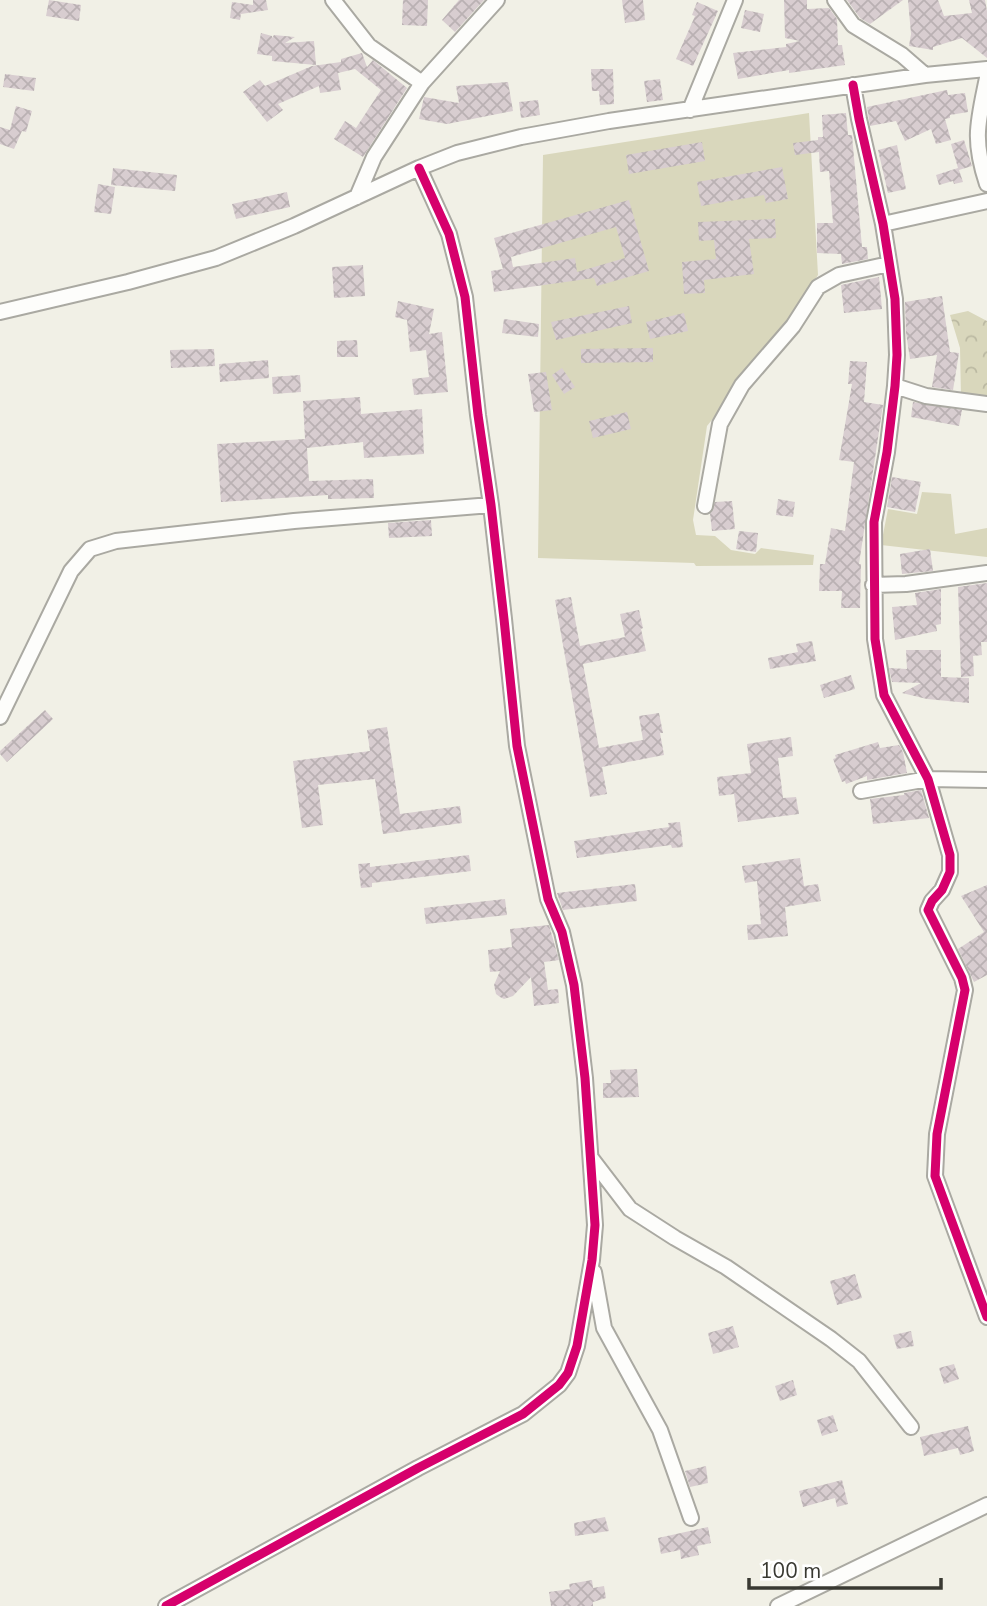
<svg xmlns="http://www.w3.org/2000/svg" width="987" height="1606" viewBox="0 0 987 1606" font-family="'Nunito Sans',sans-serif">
<defs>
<pattern id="forest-crowns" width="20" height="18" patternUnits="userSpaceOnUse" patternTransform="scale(1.75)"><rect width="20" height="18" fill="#d9d7bc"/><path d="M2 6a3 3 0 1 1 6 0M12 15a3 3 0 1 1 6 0" fill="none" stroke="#bbb9a2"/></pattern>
<pattern id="building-cross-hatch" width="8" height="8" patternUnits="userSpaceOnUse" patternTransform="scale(1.75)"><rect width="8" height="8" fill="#d8cdd0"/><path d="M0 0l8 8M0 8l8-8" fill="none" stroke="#bab1b3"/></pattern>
</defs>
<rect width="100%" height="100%" fill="#f1f0e6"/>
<path fill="#d9d7bc" d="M809 113 818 275 771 346 707 426 693 520 696 535 715 536 731 550 755 554 761 548 814 555 813 565 696 566 694 563 538 558 543 155Z
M922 492 951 494 955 534 987 528V557L881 545 888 509 917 514Z"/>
<path fill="url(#forest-crowns)" d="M968 311 987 321V398L961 397 960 348 950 315Z"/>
<path fill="url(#building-cross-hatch)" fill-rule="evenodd" d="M49 0 81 5 79 21 46 16Z
M253 0H266L268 10 241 14 240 20 230 18 232 2 253 5Z
M403 0H428L427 26 402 25Z
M459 0H484L455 32 442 20Z
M622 0H643L645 20 625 23Z
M784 0H807V9L829 8 837 19 838 45H842L845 65 789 73V70L738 79 733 53 786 47V44L800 41 785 38Z
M847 0H903L870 24 860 18Z
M908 0H938L944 16 972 13 969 0H985L987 11V58L962 38 933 47V50L909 46 911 34Z
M697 2 718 11 693 66 676 59 695 16 692 15Z
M745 10 764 14 760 32 741 28Z
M261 33 272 36V38L274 35 295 37 285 43 314 41 316 65 272 61V56L257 54Z
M362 53 367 67 373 60 407 88 363 157 334 139 345 121 356 128 381 90 355 69 338 73 341 90 320 93 319 86 278 104 283 110 267 122 243 92 260 80 265 86 312 66 341 62V59Z
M591 69H613L614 104 600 105 599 91H592Z
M5 74 36 78 34 91 3 87Z
M660 79 663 100 647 102 644 81Z
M508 82 513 111 447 124 419 119 424 97 459 103 456 86Z
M947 90 948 95 965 93 968 112 950 115V118L945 119 951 140 936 144 931 129 905 141 896 121 870 126 867 107Z
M538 100 540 115 521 118 519 102Z
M16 106 32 111 26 132 22 131 14 149 0 144V127L10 130Z
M846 113 848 135H852L862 247H867L868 259 842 264 841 254 817 253V223H833L829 171 820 172 819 152 795 155 793 143 818 140V137H823L822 115Z
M964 140 972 166 959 170 963 182 954 184 953 181 939 185 936 175 958 168 951 144Z
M702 142 705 161 629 174 626 155Z
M897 145 906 189 888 193 878 150Z
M782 167 788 199 766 203 764 195 701 206 697 182Z
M113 168 177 175 175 191 111 185Z
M98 184 115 187 111 214 94 212Z
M287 192 290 207 236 219 232 204Z
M629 200 649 271 597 286 594 278 494 292 491 271 503 269 494 238ZM616 227 625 258 577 272 575 258 513 267 511 257Z
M775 219 776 238 749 239 754 274 704 280 705 293 684 294 682 262 716 259 714 240 699 241 698 222Z
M363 265 365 296 334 298 332 267Z
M879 277 882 309 844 313 841 285Z
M942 296 950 352 959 353 953 390 932 387 937 355 910 359 906 333 905 302Z
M398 301 434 309 429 334 442 332 448 392 414 395 412 379 429 377 426 350 410 352 407 320 395 317Z
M629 306 632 323 556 340 551 322Z
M684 313 688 331 650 339 646 322Z
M504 319 539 324 538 337 502 333Z
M357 340 358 357H337V341Z
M653 348V362L581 363V349Z
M214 349 215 366 171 368 170 350Z
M268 360 269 378 220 382 219 364Z
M850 361 867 362 864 402 883 405 859 564H861L860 608H841L842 591H819L820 564H825L831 528 845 531 854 462 839 460 852 384H848Z
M562 368 575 387 564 394 552 375Z
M546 372 552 410 534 412 528 374Z
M300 375 301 392 273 394 272 377Z
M360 397 361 414 422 409 424 454 364 458 363 442 307 448 309 481 373 479 374 498 328 499V495L221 502 217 444 305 439 303 401Z
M913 402 962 410 959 426 911 417Z
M627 412 631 429 593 438 589 421Z
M892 477 921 482 915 512 887 507Z
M778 499 795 502 793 517 776 515Z
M732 501 735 529 712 531 710 514 715 502Z
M431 520 432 536 389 538 388 523Z
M739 531 758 533 756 552 736 549Z
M930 549 933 571 902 574 900 554Z
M987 583V642H981L982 655 973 656 974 676 961 677 958 587Z
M941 589V624L936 625 937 631 895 640 892 607 917 605 915 593Z
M571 597 580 646 625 637 620 614 639 610 643 628 641 629 646 651 583 664 599 748 643 740 639 716 659 713 663 733H660L664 755 602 767 607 794 590 797 555 600Z
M812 641 816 661 770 669 768 658 798 652 796 644Z
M906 650H941V677L969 678V703L927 699 902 693 921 683 892 682 889 668 907 669Z
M851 675 855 689 824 698 820 685Z
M45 710 53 719 7 762 0 754V751Z
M387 727 400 814 460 806 462 823 383 834 375 779 318 785 323 825 302 828 293 761 370 751 367 730Z
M791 737 793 756 778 758 783 798 796 797 799 814 738 822 734 794 719 796 717 777 751 773 747 744Z
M878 742 880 748 899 745 903 752 907 773 867 780V776L846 784 845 781 842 782 833 759 836 758 835 755Z
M921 790 929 818 873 824 870 799 904 795V793Z
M680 822 683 847 672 848 671 845 577 858 574 841 669 827 668 823Z
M469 855 471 871 372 883V887L361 888 358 864 370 863V867Z
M800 858 804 886 818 884 821 901 785 907 788 936 748 940 747 925 761 924 757 881 745 883 742 866Z
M635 884 637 901 563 910 557 893Z
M987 885V975L974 982 958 949 984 932 961 896Z
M505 899 507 915 426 924 424 908Z
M549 925 559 960 544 962 548 990 558 989 559 1003 534 1006 531 977 513 996 504 999 500 997 496 994 494 985 500 971 490 972 488 950 512 947 510 929Z
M637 1069 639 1097 603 1098V1083H611L610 1070Z
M855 1274 862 1298 837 1305 830 1281Z
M733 1326 739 1347 713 1354 708 1333Z
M911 1331 914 1346 897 1349 893 1335Z
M954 1364 959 1379 944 1384 939 1368Z
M793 1380 797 1395 780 1401 775 1386Z
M833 1415 838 1431 822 1436 817 1420Z
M968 1426 974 1451 960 1455 958 1448 924 1456 920 1437Z
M706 1466 708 1483 690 1487 685 1471Z
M842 1480 848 1504 837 1507 835 1498 803 1507 799 1491Z
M605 1517 609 1531 575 1536 574 1523Z
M708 1527 711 1543 697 1546 699 1555 681 1559 680 1550 661 1554 658 1538Z
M592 1580 593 1588 604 1586 606 1598 593 1602V1606H551L549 1592 570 1589 569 1584Z"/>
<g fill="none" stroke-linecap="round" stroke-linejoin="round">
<g stroke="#aaa9a2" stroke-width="18">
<path id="minor" d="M333 0 369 46 422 83
M835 0 853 25 902 55 925 75
M987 78C978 122 972 139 987 184
M853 85 859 119 883 224 895 299 897 355 895 386 887 452 874 522 875 639 884 695 928 779 950 855V872L942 890 932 901 928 910 962 978 965 990 937 1134 935 1176 987 1317
M690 110 735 0
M357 197 374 157 422 83 497 0
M883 224 987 201
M0 312 128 282 216 258 294 226 419 168 457 153 521 137 609 121 925 75 987 69
M895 386 926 396 987 404
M705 506 720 424 742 385 793 326 818 287 839 275 889 264
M873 585 906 584 987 573
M0 717 71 571 90 549 116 541 294 521 491 505
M861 791 928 779 987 780
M591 1158 630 1209 675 1238 726 1267 831 1339 859 1361 911 1427
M594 1272 604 1328 660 1430 691 1518
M166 1606 418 1468 523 1414 559 1385 568 1373 577 1346 592 1260 595 1225 585 1078 574 985 562 932 548 899 517 746 504 619 491 505 478 415 465 297 449 234 419 168
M778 1606 987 1505"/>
</g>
<use href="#minor" stroke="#fdfdfb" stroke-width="14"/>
<g stroke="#fff" stroke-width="13">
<path id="cycleway" d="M853 85 859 119 883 224 895 299 897 355 895 386 887 452 874 522 875 639 884 695 928 779 950 855V872L942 890 932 901 928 910 962 978 965 990 937 1134 935 1176 987 1317
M166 1606 418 1468 523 1414 559 1385 568 1373 577 1346 592 1260 595 1225 585 1078 574 985 562 932 548 899 517 746 504 619 491 505 478 415 465 297 449 234 419 168"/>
</g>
<use href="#cycleway" stroke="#d6006c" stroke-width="9"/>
</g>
<path d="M749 1578v10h192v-10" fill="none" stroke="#393932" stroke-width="3.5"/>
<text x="760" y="1578" font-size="21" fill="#393932" stroke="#ffffff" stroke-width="5" paint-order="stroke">100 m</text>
</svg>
